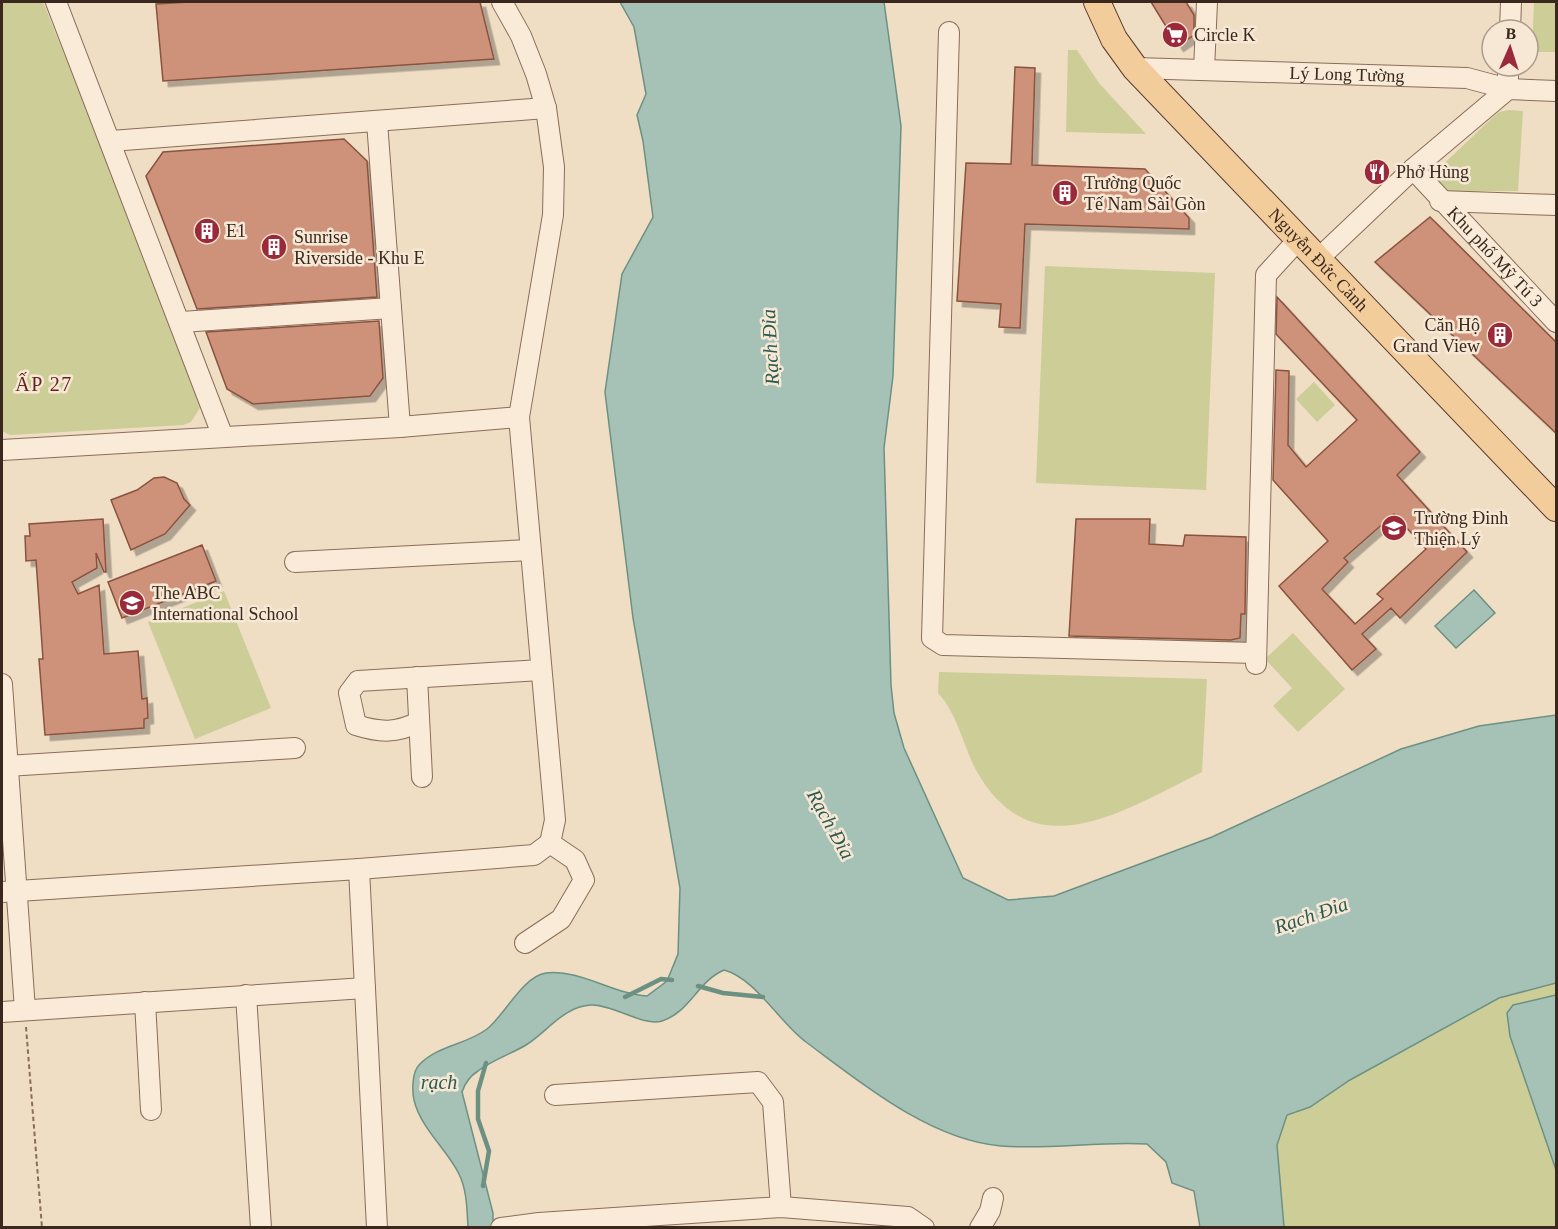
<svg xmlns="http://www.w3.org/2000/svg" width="1558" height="1229" viewBox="0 0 1558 1229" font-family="'Times New Roman',serif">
<defs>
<filter id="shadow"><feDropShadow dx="5.5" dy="5.5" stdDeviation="0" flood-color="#0004"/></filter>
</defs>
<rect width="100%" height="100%" fill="#efddc4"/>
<path fill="#cdcd98" d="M2 2H43L200 392V408L191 422 183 425 10 435 2 431Z
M1534 2H1556V52H1532Z
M1068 50H1077L1099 83 1146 134 1066 132Z
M1509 110 1523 111 1518 191H1444L1431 176 1492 118 1499 112Z
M1045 266 1215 273 1206 490 1036 483Z
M1314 382 1335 405 1317 422 1296 399Z
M224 591 271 708 195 739 148 622Z
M1293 633 1345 689 1298 732 1273 706 1292 688 1265 659Z
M939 672 1207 679 1202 772C1126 809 1033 873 976 770 963 745 957 713 938 693Z
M1556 983V1227H1284L1277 1145 1287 1115 1310 1107 1350 1080 1499 998Z"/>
<path fill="#a6c2b6" stroke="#6c9183" stroke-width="1.5" d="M620 2H884L901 126 893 376 884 448 891 685 894 713 904 748 963 878 1008 900 1054 896 1212 837 1401 749 1479 726 1556 715V983L1499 998 1350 1080 1310 1107 1287 1115 1277 1145 1284 1227H1200L1194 1191 1172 1183 1166 1162 1147 1144C1098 1141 1050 1150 1001 1146 930 1140 861 1083 806 1042 780 1023 755 978 724 970 698 981 690 1012 662 1021 644 1027 612 1004 591 1005 564 1006 547 1032 526 1045 511 1054 492 1060 478 1071 470 1076 465 1083 462 1092L493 1213V1227H468C467 1210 467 1190 459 1174 446 1148 421 1129 414 1100 412 1091 412 1072 419 1065 438 1045 466 1045 487 1029 504 1016 523 976 546 973 581 969 612 994 647 996L667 981 678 954 680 888 633 618 605 392 622 274 653 217 643 141 637 115 646 94 634 27Z
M1474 590 1495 613 1456 648 1435 626Z
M1556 995V1170L1510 1036 1507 1013 1513 1005Z"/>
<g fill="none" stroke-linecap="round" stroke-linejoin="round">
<path stroke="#6c9183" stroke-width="4.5" d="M698 986 723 993 763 997
M625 997 661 979 672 980
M483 1186 489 1151 478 1119V1091L486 1063"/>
</g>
<path fill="#ce9179" stroke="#8a533f" stroke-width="1.5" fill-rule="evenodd" filter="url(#shadow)" d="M189 2H480L494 59 163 81 156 4Z
M1151 2H1186L1194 15V35L1178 46Z
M1015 67 1035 68 1032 165 1145 169 1189 218V229L1025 224 1020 328 999 327 1001 304 957 301 966 163 1011 164Z
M344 139 367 161 377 297 197 309 146 176 163 152Z
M1430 217 1557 343V434L1375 262Z
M1277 297 1420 452 1397 475 1467 552 1400 618 1391 608 1362 634 1376 649 1352 670 1279 586 1328 541 1273 480 1276 370 1289 371 1288 445 1306 467 1357 420 1276 334ZM1394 514 1426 549 1377 594 1383 599 1355 624 1322 589 1348 562 1344 558Z
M379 321 383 378 370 396 253 404 227 389 206 332Z
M164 477 177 483 184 499 190 505 165 534 131 550 111 500 137 490 154 478Z
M103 519 106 572H104L96 553 97 568 72 582 78 594 99 585 104 654 138 651 142 699 147 698 148 718 144 719V728L45 735 39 659H43L36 560 26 561 25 536H30L29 524Z
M1076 519H1150L1149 544 1183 546 1185 535 1246 537 1245 614H1241L1240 638 1231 640 1069 636Z
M202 545 216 581 122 618 108 582Z"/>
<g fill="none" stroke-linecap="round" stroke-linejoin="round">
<g stroke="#8a6d5a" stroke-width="22">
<g id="minor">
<path d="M56 2 223 437"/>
<path d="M1510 30 1511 2"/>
<path d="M949 32 932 638 943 645 1256 653"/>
<path id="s1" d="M1135 68 1467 78 1508 89 1556 91"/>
<path d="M1204 70 1207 2"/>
<path d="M1508 89V66"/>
<path d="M377 122 400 427"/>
<path d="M111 141 546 108"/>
<path id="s2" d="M1413 169 1556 322"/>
<path d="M1440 201 1556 205"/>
<path d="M1317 260 1413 169 1508 89"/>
<path d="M181 322 391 308"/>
<path d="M2 450 400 427 519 417"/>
<path d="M295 562 530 550"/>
<path d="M1256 664 1266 275 1298 240"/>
<path d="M417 677 422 777"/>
<path d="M2 684 25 1010"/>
<path d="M419 722C396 733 381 733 356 725L349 693 358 681 541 670"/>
<path d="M7 766 295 748"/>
<path d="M359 869 377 1228"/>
<path d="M2 892 359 869 534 855 550 843 555 820 519 417 553 215 554 167 546 108 536 74 521 36 502 2"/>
<path d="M525 943 561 919 584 880 575 860 550 843"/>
<path d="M246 995 261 1228"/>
<path d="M145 1002 151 1110"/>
<path d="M2 1012 365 988"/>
<path d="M555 1095 758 1082 773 1102 781 1207"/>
<path d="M501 1228 539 1223 781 1207 908 1217 924 1228"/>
<path d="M980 1228 990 1211 993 1198"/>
</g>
</g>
<g stroke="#583c2e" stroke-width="28">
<g id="major">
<path id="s3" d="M1097 2 1114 39 1135 68 1556 508"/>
</g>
</g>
<path stroke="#8a6d5a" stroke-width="2" stroke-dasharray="4.5 3" stroke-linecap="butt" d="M26 1027 42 1228"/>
<use href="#minor" stroke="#f9ebd8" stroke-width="20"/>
<use href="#major" stroke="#f3cc9c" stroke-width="26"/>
</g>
<defs>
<g id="supermarket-disc" transform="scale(1.35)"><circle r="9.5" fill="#9a2939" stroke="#f6e8d4"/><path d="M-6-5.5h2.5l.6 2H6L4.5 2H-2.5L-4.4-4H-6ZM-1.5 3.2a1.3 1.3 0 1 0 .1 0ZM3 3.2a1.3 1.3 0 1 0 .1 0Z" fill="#fff"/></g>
<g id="restaurant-disc" transform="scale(1.35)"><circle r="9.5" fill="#9a2939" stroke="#f6e8d4"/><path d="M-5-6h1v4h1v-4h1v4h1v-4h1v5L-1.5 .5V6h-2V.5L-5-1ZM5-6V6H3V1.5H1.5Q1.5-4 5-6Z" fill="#fff"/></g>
<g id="building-disc" transform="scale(1.35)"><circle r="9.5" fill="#9a2939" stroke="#f6e8d4"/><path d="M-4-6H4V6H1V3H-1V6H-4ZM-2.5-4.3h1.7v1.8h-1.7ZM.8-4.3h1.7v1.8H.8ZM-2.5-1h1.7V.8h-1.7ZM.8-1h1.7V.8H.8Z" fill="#fff"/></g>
<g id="school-disc" transform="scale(1.35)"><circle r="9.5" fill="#9a2939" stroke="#f6e8d4"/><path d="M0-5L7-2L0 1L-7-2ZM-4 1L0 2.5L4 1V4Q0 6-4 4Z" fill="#fff"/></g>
</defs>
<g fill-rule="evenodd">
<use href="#supermarket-disc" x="1175" y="35"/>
<use href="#restaurant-disc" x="1377" y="172"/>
<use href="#building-disc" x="1065" y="193"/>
<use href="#building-disc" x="207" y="231"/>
<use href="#building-disc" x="274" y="247"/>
<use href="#building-disc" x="1500" y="335"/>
<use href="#school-disc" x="1394" y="528"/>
<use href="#school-disc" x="132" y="603"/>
</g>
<g text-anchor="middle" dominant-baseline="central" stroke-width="5" stroke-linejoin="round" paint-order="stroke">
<g font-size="18" fill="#3a281e" stroke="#f6e8d4" text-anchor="start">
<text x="1194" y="35">Circle K</text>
<text x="1396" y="172">Phở Hùng</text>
<text x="1084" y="183">Trường Quốc<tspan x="1084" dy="21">Tế Nam Sài Gòn</tspan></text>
<text x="226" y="231">E1</text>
<text x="294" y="237">Sunrise<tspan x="294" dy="21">Riverside - Khu E</tspan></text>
<text x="1480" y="325" text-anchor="end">Căn Hộ<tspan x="1480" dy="21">Grand View</tspan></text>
<text x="1414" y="518">Trường Đinh<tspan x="1414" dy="21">Thiện Lý</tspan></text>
<text x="152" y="593">The ABC<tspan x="152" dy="21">International School</tspan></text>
</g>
<g font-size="18" fill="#3a281e" stroke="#f6e8d4">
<text stroke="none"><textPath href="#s1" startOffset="212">Lý Long Tường</textPath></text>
<text stroke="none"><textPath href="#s2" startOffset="120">Khu phố Mỹ Tú 3</textPath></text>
<text stroke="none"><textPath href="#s3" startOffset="342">Nguyễn Đức Cảnh</textPath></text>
</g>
<g font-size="20" font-style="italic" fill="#2d5a51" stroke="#f6e8d4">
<text transform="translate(770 347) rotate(-93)">Rạch Đỉa</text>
<text transform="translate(831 824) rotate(61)">Rạch Đỉa</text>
<text transform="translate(1311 915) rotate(-19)">Rạch Đỉa</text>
<text x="439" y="1082">rạch</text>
</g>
<g font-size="20" letter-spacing="1.5" fill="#67231d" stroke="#f6e8d4">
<text x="44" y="384">ẤP 27</text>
</g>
</g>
<rect width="1558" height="1229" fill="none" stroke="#3a281e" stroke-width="6"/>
<g transform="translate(1510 48) rotate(3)"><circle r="28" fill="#f6e8d4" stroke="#ab9b8b" stroke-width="1.5"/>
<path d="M0-4.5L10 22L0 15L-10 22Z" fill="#9a2939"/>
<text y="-9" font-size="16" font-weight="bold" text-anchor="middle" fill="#3a281e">B</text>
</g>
</svg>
